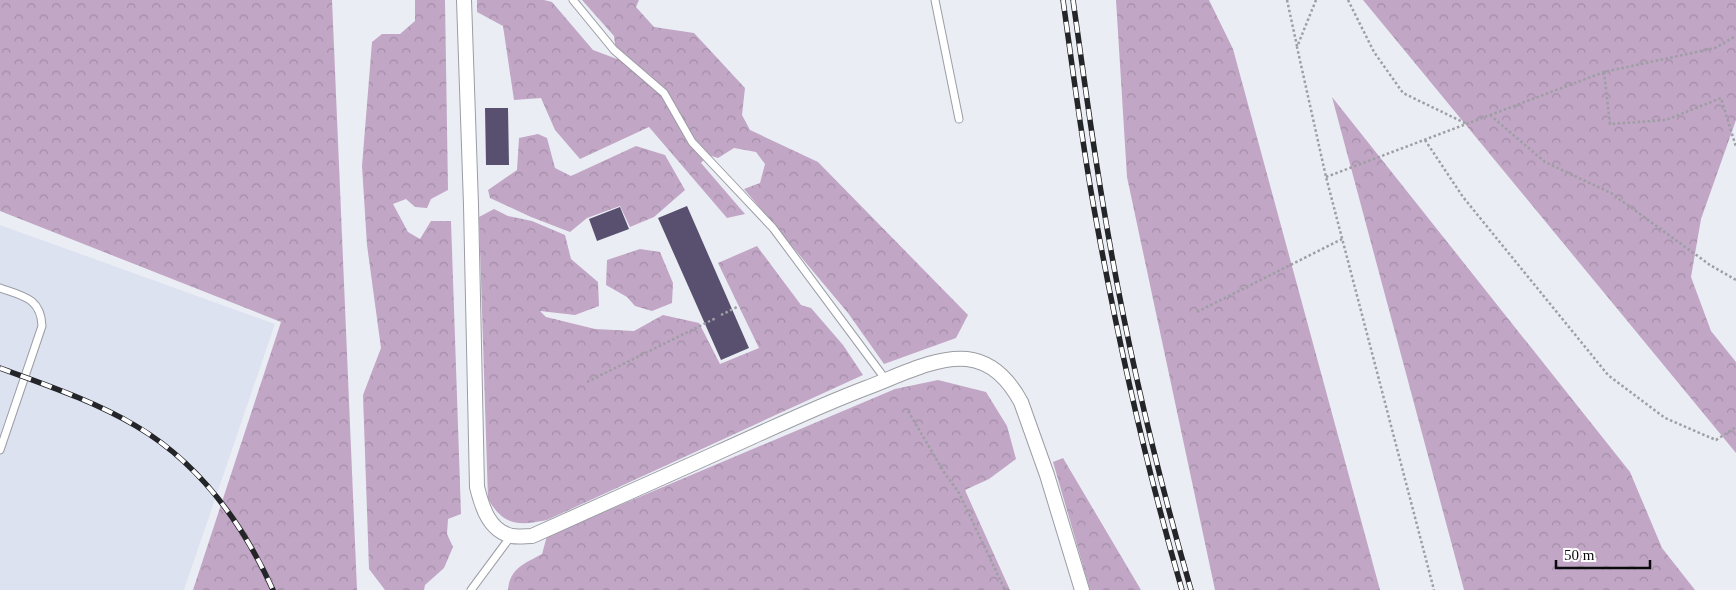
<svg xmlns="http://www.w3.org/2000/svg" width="1736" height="590" viewBox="0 0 1736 590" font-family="'Times New Roman',serif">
<defs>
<pattern id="forest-crowns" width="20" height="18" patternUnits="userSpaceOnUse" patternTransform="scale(1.25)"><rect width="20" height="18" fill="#c1a6c5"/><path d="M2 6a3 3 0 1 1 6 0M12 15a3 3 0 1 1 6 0" fill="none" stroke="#a48ea8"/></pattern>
</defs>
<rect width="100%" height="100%" fill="#ebedf4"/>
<path fill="#dde2f1" d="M0 225 275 324 184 590H0Z"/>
<path fill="url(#forest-crowns)" d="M0 0H332L357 590H193L281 322 0 211Z
M415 0H445L448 190 431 199 427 208 415 207 406 199 393 204 408 232 420 239 431 221H451L461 514 448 519 447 534 453 547 444 568 425 585 424 590H385L369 569 363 395 381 348 367 245 362 166 372 42 382 34H400L415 21Z
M477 0H544L552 2 593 50 617 59 614 36 582 0H639L636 7 654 27 694 33 745 88 742 115 750 130 818 162 968 315 956 338 884 364 848 313 744 189 760 183 765 164 756 152 734 148 718 158 708 155 701 163 745 214 727 218 649 127 580 159 555 130 541 98 514 100 503 26 477 12Z
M1116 0H1209L1233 49 1380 590H1215L1127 177Z
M1363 0H1736V120L1701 219 1691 277 1711 331 1736 362V453Z
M1332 97 1630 472 1662 548 1695 590H1464Z
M538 134 547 138 555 168 571 176 636 146 665 155 685 190 654 217 630 227 620 206 587 218 570 232 531 217 490 198 488 190 517 170 519 138Z
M494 209 508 216 532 221 565 235 571 259 598 282 599 306 575 315 540 311 546 317 595 329 634 331 663 315 699 323 720 364 759 348 718 263 757 246 801 305 811 308 843 345 863 375 547 520C518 526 504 526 488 499L479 217Z
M640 249 660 252 673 283 672 303 652 311 635 306 627 297 606 285 607 260Z
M938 380 986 392 1007 426 1016 459 989 479 965 490 1010 590H508C510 568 524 564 542 554L547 536 895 389Z
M1063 458 1141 590H1090L1053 462Z"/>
<path fill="#595070" d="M485 108H508L509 165H486Z
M687 206 749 348 721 360 658 218Z
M620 207 629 229 597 241 589 219Z"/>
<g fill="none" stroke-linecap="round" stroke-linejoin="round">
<g stroke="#9b9da4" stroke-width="9">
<path id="lane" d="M573 0 614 50 664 93 692 142 773 228 886 380
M935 0 959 119
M0 288C23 296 41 298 42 326L0 450
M471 590 511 536"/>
</g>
<g stroke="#9b9da4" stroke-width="16">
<path id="street" d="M464 0 471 205 477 487C482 507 489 531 512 536 518 537 526 536 532 536 594 508 657 480 719 452 768 430 816 407 866 388 896 377 935 356 967 359 993 362 1009 380 1021 402L1047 475 1082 590"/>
</g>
<path stroke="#9d9fa4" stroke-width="2.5" stroke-dasharray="2.5 2.5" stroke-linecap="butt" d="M1287 0 1297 46
M1316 0 1297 47 1326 177 1434 590
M1348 0 1374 52 1403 93 1467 124
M1604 72 1610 124 1666 120 1721 98 1736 147
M1490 115 1545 162 1611 193 1710 265 1736 280
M1425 140 1463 197 1608 375 1665 418 1716 440 1736 427
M1326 177 1604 72 1715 48 1736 36
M1197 312 1342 239
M721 315 737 307
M587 382 716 318
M908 411 944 472 959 493 1005 590"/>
<use href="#lane" stroke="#fff" stroke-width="7"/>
<use href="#street" stroke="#fff" stroke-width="14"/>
<g stroke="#242528" stroke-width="5.5">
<path id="rail" d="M1063 0C1073 71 1082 143 1095 214 1118 341 1146 466 1182 590
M1073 0C1083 70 1092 140 1104 210 1125 338 1155 465 1191 590
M0 368C46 385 94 401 136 426 199 463 243 524 273 590"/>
</g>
<use href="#rail" stroke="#fff" stroke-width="4" stroke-dasharray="11" stroke-linecap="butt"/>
</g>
<path d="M1556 560v8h94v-8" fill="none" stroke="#0a0b0d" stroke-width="2.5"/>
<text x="1564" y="560" font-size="15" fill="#0a0b0d" stroke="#ffffff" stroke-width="4" paint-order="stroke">50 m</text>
</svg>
